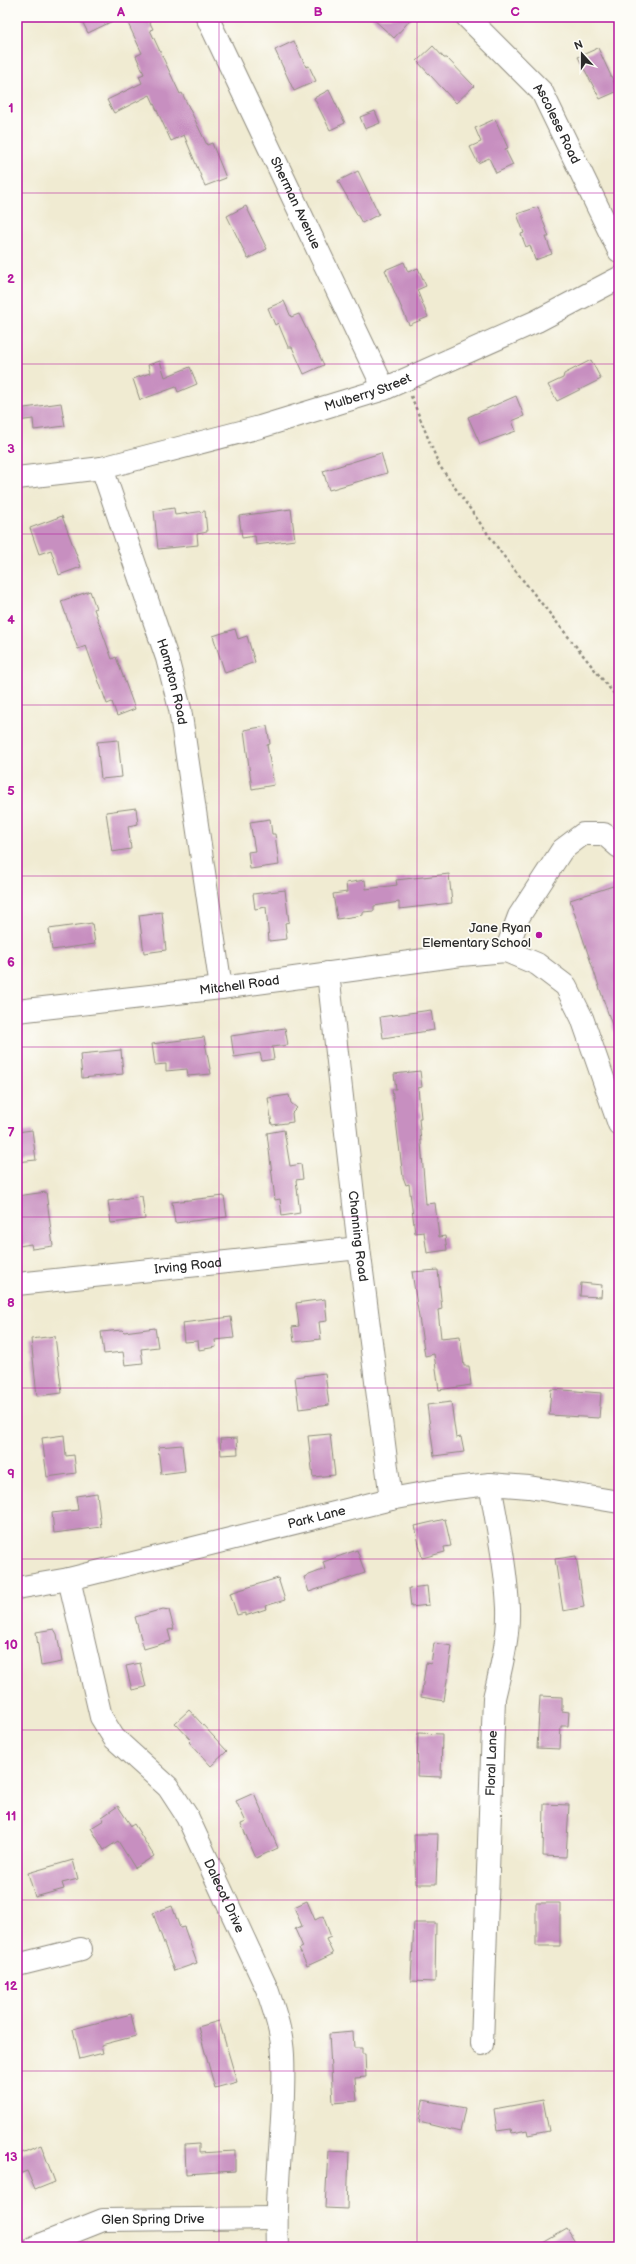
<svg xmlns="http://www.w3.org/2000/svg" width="636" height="2264" viewBox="0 0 636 2264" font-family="'Balsamiq Sans',sans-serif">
<rect width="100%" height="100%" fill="#fdfcf7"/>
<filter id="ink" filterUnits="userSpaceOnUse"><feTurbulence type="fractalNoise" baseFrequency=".025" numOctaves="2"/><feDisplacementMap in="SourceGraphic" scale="8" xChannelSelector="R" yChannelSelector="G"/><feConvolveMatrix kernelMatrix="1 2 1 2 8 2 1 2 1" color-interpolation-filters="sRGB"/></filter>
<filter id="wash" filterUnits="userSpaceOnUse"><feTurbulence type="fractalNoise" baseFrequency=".012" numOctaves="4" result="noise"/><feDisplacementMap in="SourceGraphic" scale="16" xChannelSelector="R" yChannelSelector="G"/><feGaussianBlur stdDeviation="0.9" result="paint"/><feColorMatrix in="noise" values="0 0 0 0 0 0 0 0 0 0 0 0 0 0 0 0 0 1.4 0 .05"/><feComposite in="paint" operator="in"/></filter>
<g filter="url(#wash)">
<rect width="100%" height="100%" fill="#f0ebd2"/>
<g id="blocks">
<path fill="#c78fc0" d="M80 17H121L88 33Z
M125 17H147L153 29 150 30 180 94 182 93 207 145 212 143 226 178 205 186 184 135 171 141 150 95 114 113 107 100 142 83 139 76 144 74 136 56 142 53Z
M371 17H413L394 38Z
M294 41 306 67 309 66 316 81 294 91 275 50Z
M433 46 444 58H447L474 86 456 103 417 61Z
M598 48 618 91 600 99 578 57Z
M329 90 345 123 330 130 314 98Z
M375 111 380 123 365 129 360 117Z
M495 119 508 148 505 149 513 165 496 173 489 158 478 163 470 147 481 142 475 128Z
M358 171 379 214 362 223 338 181Z
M246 206 267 249 248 259 227 216Z
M538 207 549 237H546L552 254 535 260 530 245 526 247 521 234 524 233 517 214Z
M404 262 408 272 418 268 426 286 417 290 428 317 409 325 385 270Z
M284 301 291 317 299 314 324 365 304 374 292 347H288L278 323 275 325 268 308Z
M591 360 601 379 557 401 548 385 563 378 564 374Z
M160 361 165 377 190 367 197 384 178 392 176 387 140 400 133 379 150 373 148 365Z
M516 396 524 416 512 421 516 431 480 444 468 417Z
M61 403 65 426 34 430 33 419 17 421V409Z
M381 453 387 473 329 490 323 471Z
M174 508 175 515 205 511 207 532 197 534 198 545 158 549 154 511Z
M291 509 295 540 256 545 255 536 242 538 239 516Z
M62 516 81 567 59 575 51 550 39 554 30 528Z
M90 591 96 608 94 609 112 659 116 657 135 709 117 716 112 702 107 704 86 646 78 649 61 601Z
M235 629 238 639 247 636 255 662 225 673 213 636Z
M267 726 270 744 267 745 274 785 252 789 244 730Z
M118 740 122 777 101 779 97 742Z
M136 808 138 824 128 826 131 849 112 852 106 812Z
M270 819 272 834H275L279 865 250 869 248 852 255 851 250 822Z
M449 874 452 903 399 909V902L374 906V911L363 912V915L337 919 333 894 347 892 346 883 365 880 366 889 397 885 396 880Z
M619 884V1040H617L570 900Z
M285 890 289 922 285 923 287 939 269 941 266 907 255 909 253 894Z
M162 912 166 950 144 953 139 915Z
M92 923 95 944 52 950 49 929Z
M431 1010 434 1030 383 1038 380 1017Z
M285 1028 288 1045 272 1047 274 1059 262 1061 260 1053 234 1057 231 1036Z
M204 1037 211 1074 188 1076 187 1069 166 1071V1064L155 1065 152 1044Z
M121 1050 123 1074 82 1078 80 1054Z
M420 1071 422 1087 418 1088 421 1118H419L426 1204 435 1203 439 1237 445 1236 447 1250 427 1253 424 1232 415 1233 409 1184 406 1185 403 1177 392 1089H396L394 1074Z
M289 1095 291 1103 297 1108 292 1113 293 1122 272 1125 268 1098Z
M32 1130 36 1160 17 1162V1132Z
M284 1130 290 1166 301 1164 303 1179 296 1180 300 1213 282 1216 280 1199 275 1200 267 1133Z
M46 1192 53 1246 32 1249 31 1244 19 1246 17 1196Z
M142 1196 145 1219 111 1223 108 1201Z
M224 1196 227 1217 175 1223 172 1202Z
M438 1270 442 1309 438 1310 441 1338 460 1336 464 1366H469L471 1385 439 1390 434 1354 425 1356 412 1272Z
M581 1283 602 1285 601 1297 580 1296Z
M325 1299 327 1321 319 1322 321 1339 294 1342 292 1327 299 1326 296 1303Z
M231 1317 234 1338 215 1340 216 1347 199 1350 198 1341 184 1342 182 1323Z
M155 1328 158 1347 141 1349 143 1363 125 1365 123 1352 104 1354 101 1332 122 1330 124 1332Z
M55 1336 62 1393 37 1396 31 1339Z
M325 1373 329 1405 299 1409 295 1377Z
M551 1389 601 1393 599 1418 549 1415Z
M451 1402 456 1438 461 1437 464 1452 434 1456 427 1405Z
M330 1434 335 1475 313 1477 308 1436Z
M64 1435 66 1456 74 1455 76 1473 47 1477 42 1438Z
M237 1438 238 1454 221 1455 220 1439Z
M182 1445 185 1471 161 1474 158 1447Z
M97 1493 101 1527 54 1533 52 1513 78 1510 76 1496Z
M445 1519 451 1546 444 1547 445 1552 422 1558 415 1526Z
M357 1550 365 1573 309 1592 304 1577 325 1569 323 1562Z
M576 1556 584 1607 563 1611 555 1559Z
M278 1578 285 1600 265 1606 266 1609 245 1616V1613L237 1615 230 1593Z
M427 1586 429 1605 411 1607 409 1588Z
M163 1609 169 1610 174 1629 168 1630 171 1641 144 1649 135 1617Z
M54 1629 57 1634 62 1662 41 1666 36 1632Z
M434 1643 452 1646 444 1701 421 1697 426 1663 431 1664Z
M140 1663 146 1687 132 1690 126 1666Z
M540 1696 562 1697V1711L569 1712 568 1726H561L560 1749 537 1748Z
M189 1710 227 1751 211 1766 189 1742 191 1740 175 1723Z
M418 1733 442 1734 441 1777 417 1776Z
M254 1793 278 1848 256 1858 241 1824 246 1822 236 1801Z
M544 1804 569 1805 566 1857 543 1856Z
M118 1806 131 1826 134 1824 154 1856 135 1868 118 1841 104 1850 91 1828 104 1820 102 1817Z
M414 1834H438L436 1884H416Z
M73 1860 78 1879 62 1883 64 1889 35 1897 28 1873Z
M307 1901 315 1920 323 1916 331 1937 326 1939 333 1954 307 1966 299 1949 303 1947 295 1929 302 1926 294 1907Z
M536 1903H560V1946H536Z
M172 1906 180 1928 184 1927 197 1963 174 1971 153 1913Z
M414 1923H436L435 1982 411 1981Z
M131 2014 136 2036 101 2045 103 2053 80 2059 73 2029Z
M219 2021 237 2082 215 2088 198 2027Z
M353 2032 354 2048H362V2054H365L366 2077 355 2078 357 2101 333 2103 329 2034Z
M423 2100 465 2108 460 2132 419 2122Z
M543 2100 549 2131 528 2135 527 2130 512 2133 511 2129 497 2131 494 2109Z
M199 2144V2153L235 2151V2171L186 2174 185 2145Z
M41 2145 55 2182 35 2190 27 2171 17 2175V2155Z
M328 2151 349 2152 347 2209 325 2208Z
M567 2229 578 2247H536Z"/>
</g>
</g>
<g filter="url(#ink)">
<use href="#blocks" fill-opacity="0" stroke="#8e8b7e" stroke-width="1"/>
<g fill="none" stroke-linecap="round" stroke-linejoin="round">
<g stroke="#8e8b7e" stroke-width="24">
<g id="minor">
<path id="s1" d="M207 17 384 389"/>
<path id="s2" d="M467 17 542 92 619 251"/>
<path id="s3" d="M102 468 167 658 180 709 221 988"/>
<path id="s4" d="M17 478 102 468 260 427 384 389 537 321 619 278"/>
<path d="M506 951 519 916 562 850 583 834H604L619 847"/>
<path id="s5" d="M328 973 359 1248 391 1499"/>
<path id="s6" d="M17 1011 221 988 461 955 506 951 537 964 566 986 582 1018 619 1124"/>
<path id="s7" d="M17 1284 359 1248"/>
<path id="s8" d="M69 1579 101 1717 114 1738 168 1787 187 1816 267 1989C274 2010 282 2032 283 2055 286 2118 274 2183 277 2247"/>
<path id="s9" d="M17 1588 69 1579 391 1499 446 1489 490 1484 529 1487 619 1502"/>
<path d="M17 1965 81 1949"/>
<path id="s10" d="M482 2044 494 1698C501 1668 509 1638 508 1608 506 1566 497 1525 490 1484"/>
<path id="s11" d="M35 2247 103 2220 275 2218"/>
</g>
</g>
<path stroke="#8e8b7e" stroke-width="2.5" stroke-dasharray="3 3" stroke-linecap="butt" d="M411 396 439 465 502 554 619 700"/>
<use href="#minor" stroke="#fff" stroke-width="22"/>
</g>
</g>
<path fill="none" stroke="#b5179e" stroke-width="1" stroke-opacity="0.55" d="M219 17V2247M417 17V2247M17 193H619M17 364H619M17 534H619M17 705H619M17 876H619M17 1047H619M17 1217H619M17 1388H619M17 1559H619M17 1730H619M17 1900H619M17 2071H619"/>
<circle fill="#b5179e" stroke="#fdfcf7" stroke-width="1.5" cx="539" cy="935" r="4"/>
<g text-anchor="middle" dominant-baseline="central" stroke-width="3.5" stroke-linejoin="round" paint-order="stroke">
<g font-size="13" fill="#2b2b2b" stroke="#fdfcf7">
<text stroke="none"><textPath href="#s2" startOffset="141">Ascolese Road</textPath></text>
<text stroke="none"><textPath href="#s1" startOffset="206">Sherman Avenue</textPath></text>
<text stroke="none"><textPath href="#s4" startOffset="362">Mulberry Street</textPath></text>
<text stroke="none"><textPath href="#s3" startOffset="225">Hampton Road</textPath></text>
<text stroke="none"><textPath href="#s6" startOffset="224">Mitchell Road</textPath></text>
<text stroke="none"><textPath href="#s5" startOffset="265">Channing Road</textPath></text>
<text stroke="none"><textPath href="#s7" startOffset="172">Irving Road</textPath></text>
<text stroke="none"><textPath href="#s9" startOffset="308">Park Lane</textPath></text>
<text stroke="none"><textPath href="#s10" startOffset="281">Floral Lane</textPath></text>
<text stroke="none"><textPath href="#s8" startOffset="362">Dalecot Drive</textPath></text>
<text stroke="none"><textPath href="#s11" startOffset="123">Glen Spring Drive</textPath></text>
</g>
<g font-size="13" fill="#2b2b2b" stroke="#fdfcf7" text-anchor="end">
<text x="531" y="928">Jane Ryan<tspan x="531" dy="15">Elementary School</tspan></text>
</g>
</g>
<rect width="636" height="2264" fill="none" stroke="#fdfcf7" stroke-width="44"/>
<g transform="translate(582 54) rotate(339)" stroke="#fdfcf7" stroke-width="3" paint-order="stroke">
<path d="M0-3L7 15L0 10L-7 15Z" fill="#2b2b2b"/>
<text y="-6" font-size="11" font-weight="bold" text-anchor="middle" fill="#2b2b2b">N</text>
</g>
<rect x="22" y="22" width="592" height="2220" fill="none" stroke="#b5179e" stroke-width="1.5"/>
<g font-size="13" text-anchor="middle" font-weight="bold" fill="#b5179e">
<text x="121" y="16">A</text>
<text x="318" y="16">B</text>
<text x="515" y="16">C</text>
<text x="11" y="112">1</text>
<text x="11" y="283">2</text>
<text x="11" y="453">3</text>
<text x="11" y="624">4</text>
<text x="11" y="795">5</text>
<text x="11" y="966">6</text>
<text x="11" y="1137">7</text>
<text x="11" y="1307">8</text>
<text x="11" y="1478">9</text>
<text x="11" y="1649">10</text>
<text x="11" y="1820">11</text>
<text x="11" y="1990">12</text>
<text x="11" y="2161">13</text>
</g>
</svg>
